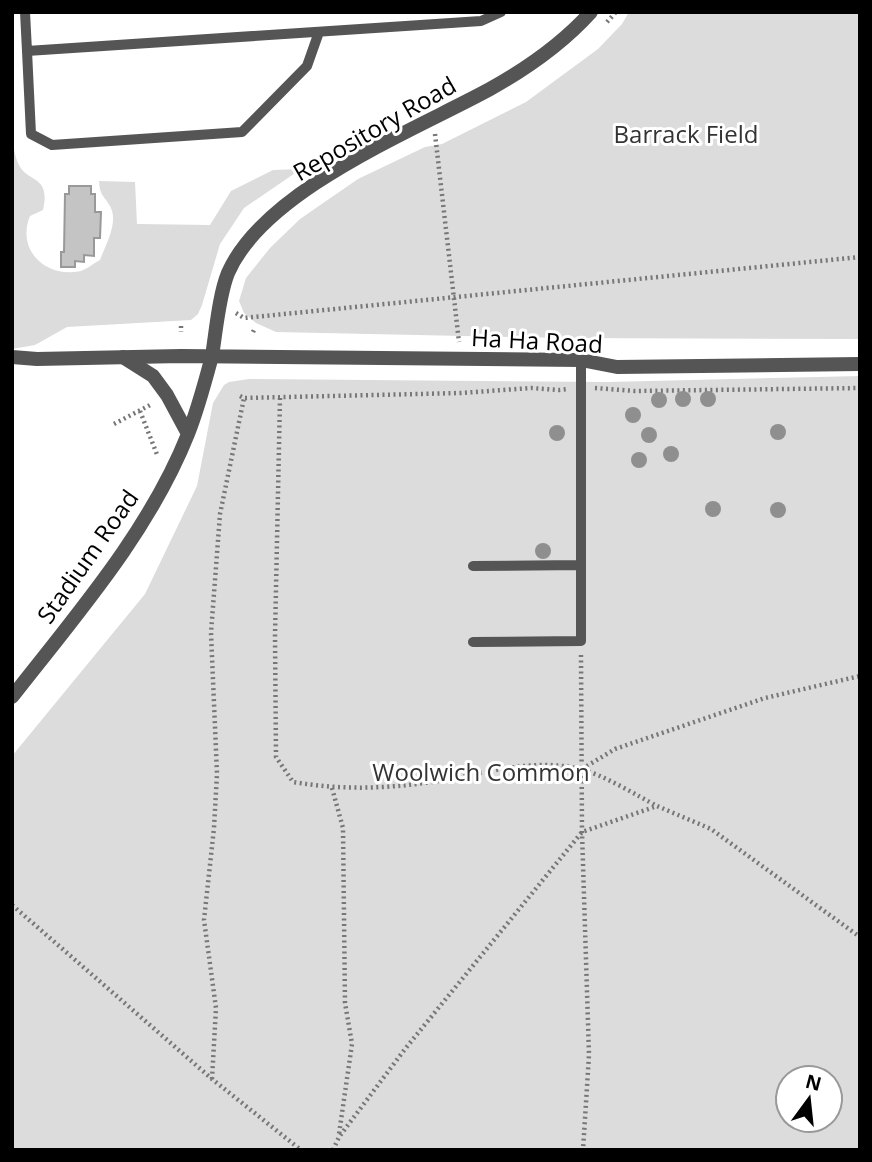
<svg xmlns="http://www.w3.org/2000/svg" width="872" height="1162" viewBox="0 0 872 1162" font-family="'Open Sans',sans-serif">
<rect width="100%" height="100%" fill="#fff"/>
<path fill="#dcdcdc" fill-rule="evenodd" d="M629 12H860V339L564 338 276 332 256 323 244 313 239 301 246 278 270 248 300 219 358 179 425 147 442 144 526 102 598 49 622 24Z
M12 127C13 140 13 153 19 165 28 183 51 175 43 210L30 216C16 250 46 279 81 271 87 269 94 263 100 260 106 244 119 222 110 206 103 194 100 196 99 181L135 182 137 224 210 225 231 191 273 170 301 169 244 208 220 244 202 305 198 314 191 320 67 327 35 345 12 349Z
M860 376V1150H12V756L145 594 197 486 213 403 224 385 229 382 249 379 608 382ZM788 1078H830V1120H788Z"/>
<path fill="#c4c4c4" stroke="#999" stroke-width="2" d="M69 186H91V194H95V212H101L100 238H94V256L84 255V262L75 261V267H61V252H64L65 194H69Z"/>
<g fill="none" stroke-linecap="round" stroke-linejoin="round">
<path stroke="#777" stroke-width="4.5" stroke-dasharray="2 3.5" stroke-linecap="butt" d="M607 22 616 12
M435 134 459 342
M236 313 244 318 860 257
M181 326V332
M253 332 255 328
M595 388 635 391 860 388
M240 396 244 398 461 393 531 388 559 390 569 389
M280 398 275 636 276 757 293 782C341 790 383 789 432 782 481 775 530 757 580 769 600 773 638 796 657 806
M140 411 158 457
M114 424 152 404
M581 655 582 832 589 1055 583 1150
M582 769 615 749 765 698 860 676
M332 788 343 828 345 1003 352 1044 339 1134
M12 905 212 1079 301 1150
M212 1079 216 1008 204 920 214 828 217 774 211 633 220 514 244 398
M333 1150 339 1137 405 1049 582 832 657 806 711 829 860 937"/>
<path stroke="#555" stroke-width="10" d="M25 12 27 51 481 21 501 12
M27 51 31 134 52 145 242 132 307 66 319 32
M473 566 581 565
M473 642 581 641V360"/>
<path stroke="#555" stroke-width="14" d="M123 357 153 376 167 395 188 434
M12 697C76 615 149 532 188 434 198 409 205 382 212 356"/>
<path stroke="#555" stroke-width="14" d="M212 356C216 331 219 295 228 273 264 190 413 131 490 89 526 69 563 43 591 12
M12 357 37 359 181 356 581 360 617 367 860 364"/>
</g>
<g fill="#8f8f8f">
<circle cx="683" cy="399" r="8"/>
<circle cx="708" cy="399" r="8"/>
<circle cx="659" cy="400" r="8"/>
<circle cx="633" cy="415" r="8"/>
<circle cx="778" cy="432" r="8"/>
<circle cx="557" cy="433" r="8"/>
<circle cx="649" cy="435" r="8"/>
<circle cx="671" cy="454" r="8"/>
<circle cx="639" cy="460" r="8"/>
<circle cx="713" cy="509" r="8"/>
<circle cx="778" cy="510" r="8"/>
<circle cx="543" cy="551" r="8"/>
</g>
<g text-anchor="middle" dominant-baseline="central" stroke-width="6" stroke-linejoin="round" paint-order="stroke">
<g font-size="24" fill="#000" stroke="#fff">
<text transform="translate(374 128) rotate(-30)">Repository Road</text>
<text transform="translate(537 340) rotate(3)">Ha Ha Road</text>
<text transform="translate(87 556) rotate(-55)">Stadium Road</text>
</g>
<g font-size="24" fill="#333" stroke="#fff">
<text x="686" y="133">Barrack Field</text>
<text x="481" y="771">Woolwich Common</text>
</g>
</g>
<rect width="872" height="1162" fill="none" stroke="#000000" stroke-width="28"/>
<g transform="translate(809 1099) rotate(15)"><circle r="33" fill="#ffffff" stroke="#999999" stroke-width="2"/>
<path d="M0-5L12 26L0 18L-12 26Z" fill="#000000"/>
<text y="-10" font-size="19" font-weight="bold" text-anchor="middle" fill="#000000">N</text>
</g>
</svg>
